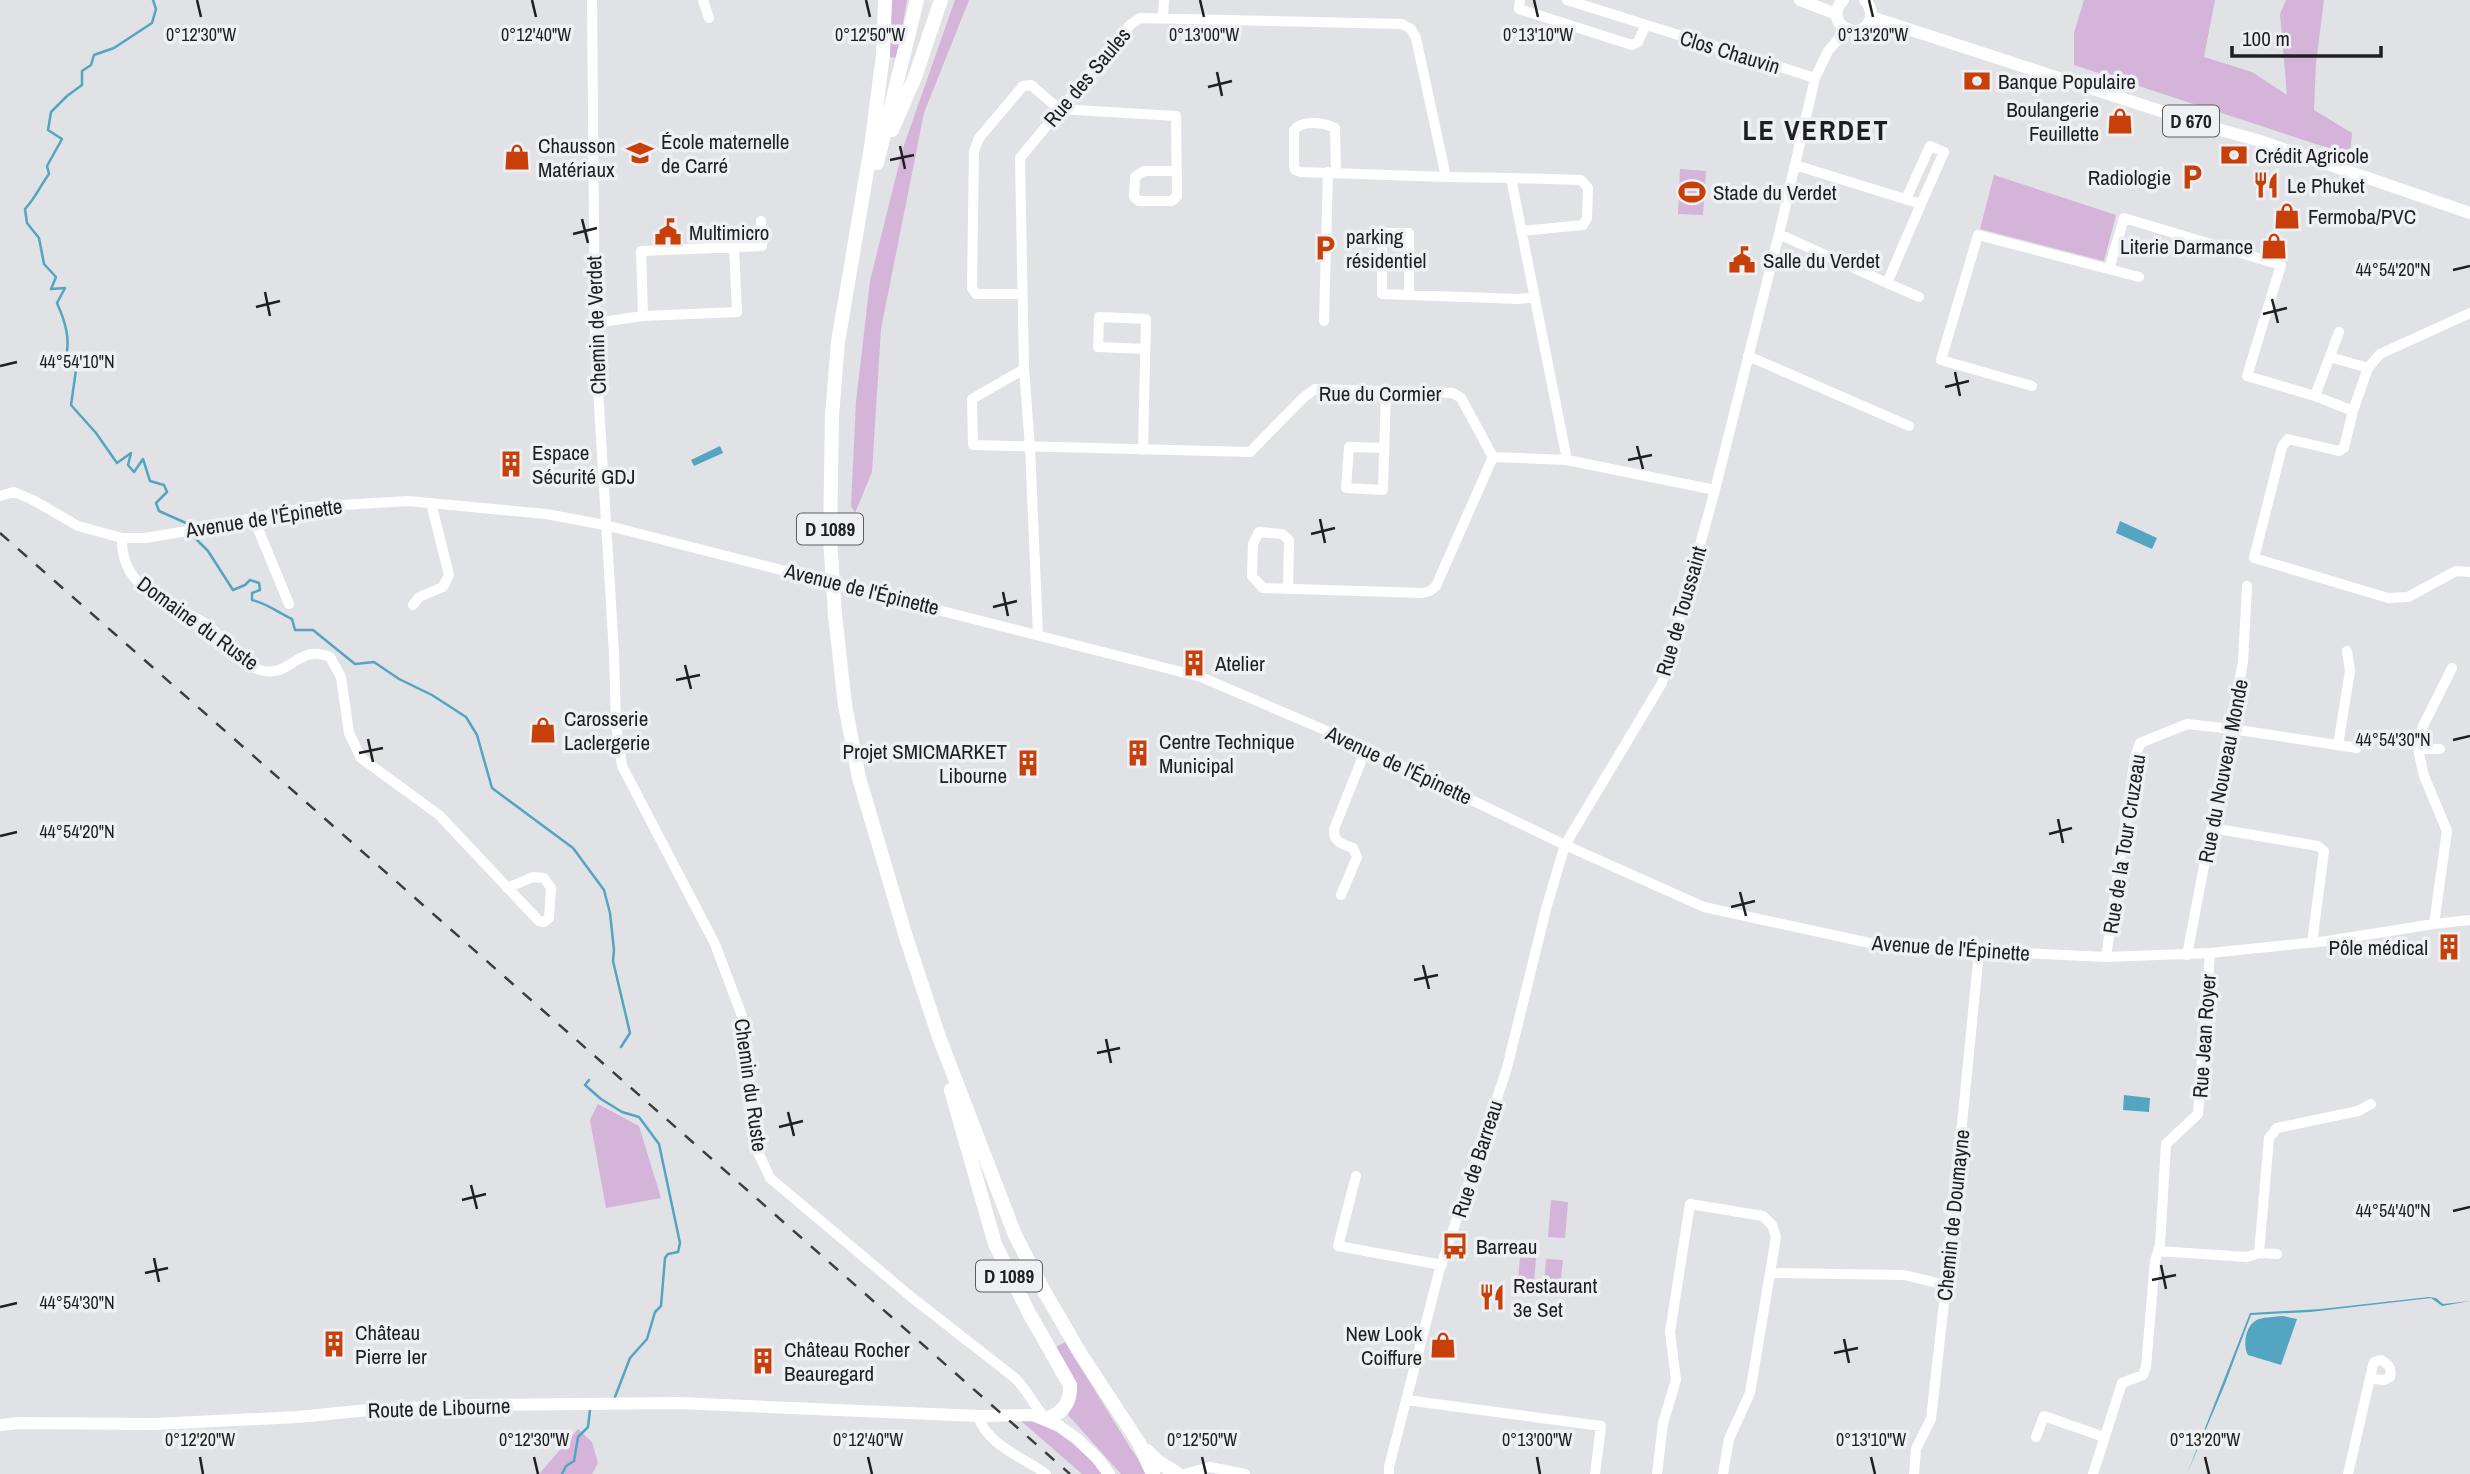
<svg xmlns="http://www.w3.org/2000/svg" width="2470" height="1474" viewBox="0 0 2470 1474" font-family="'Archivo Narrow',sans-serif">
<rect width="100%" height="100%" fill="#e1e2e6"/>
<path fill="#d4b4d8" d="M889 0H907L897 58 889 57Z
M955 0H969L924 113 881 329 872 472 855 513 851 506 856 402 870 281 903 148Z
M2084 0H2215L2204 57 2252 72 2287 95 2280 14 2286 0H2324L2316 63 2314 110 2352 133 2350 155 2074 65V33Z
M1680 169 1706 171 1703 215 1678 214Z
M1994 175 2116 215 2104 261 1980 229Z
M598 1104 639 1126 661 1198 606 1208 590 1120Z
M1551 1200 1568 1202 1565 1238 1548 1237Z
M1520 1257 1536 1258 1533 1294 1517 1293Z
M1546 1259 1563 1260 1559 1296 1543 1295Z
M1065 1342 1131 1449 1149 1474H1121L1068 1415 1075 1396 1056 1347Z
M1020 1420C1058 1421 1080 1448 1104 1474H1082Z
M578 1429 592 1442 598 1463 592 1474H539Z"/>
<path fill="#53a5c1" d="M720 446 723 453 694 466 691 460Z
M2120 521 2157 538 2152 549 2116 533Z
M2124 1095 2150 1098 2149 1112 2123 1110Z
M2429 1297 2436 1298 2443 1304 2470 1301 2442 1306 2431 1298 2310 1312 2251 1315 2225 1384 2187 1474 2250 1313 2321 1309Z
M2283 1316 2297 1319 2281 1365 2248 1355C2242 1344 2246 1323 2259 1319 2266 1317 2275 1317 2283 1316Z"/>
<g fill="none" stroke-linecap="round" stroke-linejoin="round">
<path stroke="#53a5c1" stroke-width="2.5" d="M153 0 156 9 152 23 114 48 94 55 91 65 82 71V85L67 96 51 112 48 130 62 139 47 166 49 174C40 186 36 197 25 209L27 223 39 238 44 264 56 277 51 289 65 288 57 303C66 323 71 341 65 362L76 370 71 405 96 433 117 463 131 453 128 465 134 472 143 459 150 481 164 485 167 492 156 503 159 511 186 523
M194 537 208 551 233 590 245 585 250 580 259 583 260 590 252 593V600C268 604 277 612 292 619L295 630H313L355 664 374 662 399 679 432 695 466 717 477 735 492 788 573 848 604 890 610 913 614 950 613 961 630 1033 621 1047
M589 1080 585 1085 601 1099 622 1112 639 1117 659 1144 680 1243 678 1252 668 1254 665 1258 661 1306 655 1312 647 1339 630 1358 615 1397
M562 1474 566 1466 574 1461 578 1437 588 1427 590 1410"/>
<path stroke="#fff" stroke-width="10" d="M592 0 595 340 614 653 616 725 622 766 715 944 742 1016 757 1150 770 1178 910 1296 1015 1378C1028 1391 1034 1406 1046 1419
M703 0 709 18
M1520 0 1519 9 1632 45 1638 42 1645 26
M1567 0 1815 78
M1163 17 1164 0
M1336 173 1335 128C1323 122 1302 120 1294 130V166L1295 170 1301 172 1446 177
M1511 178 1581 180 1588 188 1587 218 1583 225 1521 231
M1906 199 1930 146 1944 152 1921 204
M1779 234 1887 283 1921 204 1795 165
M2109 269 2124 218 2281 265 2247 376 2315 396 2353 411
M1887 283 1919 297
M1022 294H976L972 288 974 151 979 138 1023 86 1031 85 1059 109 1176 116 1177 196 1172 201H1139L1134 197 1135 177 1144 171H1177
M1409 295V233H1382V294L1519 299 1534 297
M2470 313 2380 354 2368 368 2353 411 2344 448 2339 451 2288 439 2282 447 2254 558 2388 598 2408 597 2456 571 2470 572
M643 316 641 251 762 246 761 221
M1324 321 1328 172
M595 323 643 316 737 312 734 247
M1748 356 1909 426
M2330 357 2368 368
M1024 369 972 399 973 445 1250 452 1304 397 1315 389 1453 393 1461 398 1493 457 1567 460 1715 490
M2032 386 1941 360 1978 235 2139 277
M2315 396 2339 332
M1384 448 1349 447 1346 488 1383 490 1386 391
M1143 450 1146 319 1099 317 1098 347 1145 349
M0 496 14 492 33 500 78 526 122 538H145L187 531 310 507 408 501 546 514 605 525 1201 677 1341 737 1565 845 1704 907 1888 947 2106 957 2210 953 2327 941 2434 924 2470 920
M253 517 289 604
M122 538C121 580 150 593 183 612 193 617 203 620 211 628 226 641 240 664 260 670 291 679 297 643 330 657L341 677 349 733 361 758 439 815 539 921 544 922 549 918 551 888 544 878 533 877 507 888
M1288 589 1289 540 1282 534 1259 532 1253 544 1252 576 1263 588 1422 593 1430 591 1436 586 1493 457
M413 605 419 597 443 587 449 575 431 503
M1038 634 1030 447 1024 369 1020 158 1130 25 1140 18 1402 24 1411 29 1416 38 1446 177 1511 178 1567 460
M2338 745 2350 671 2347 651
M2418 749H2440
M2212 828 2318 846 2324 851 2312 943
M1341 895 1357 857 1353 848C1342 844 1333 842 1334 829L1366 749
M2434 924 2447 831 2424 776 2418 749 2423 726 2452 668
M2187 955 2243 662 2247 586
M2106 957 2135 757 2140 743 2187 724 2232 729 2357 748
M1356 1176 1338 1246 1442 1265
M2158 1251 2247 1257 2259 1253 2277 1254
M2259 1253 2269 1138 2277 1128 2358 1111 2371 1104
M1771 1273 1904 1275 1946 1285
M1406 1400 1601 1426 1595 1474
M978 1416C987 1445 1023 1457 1046 1474
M2036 1437 2044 1416 2104 1437
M1184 1474 1210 1467 1245 1474
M1389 1474V1467L1439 1272 1507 1068 1546 909 1565 845 1662 683 1715 490 1779 234 1815 78 1828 51 1847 29
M1657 1474 1663 1423 1676 1380 1670 1332 1690 1204 1763 1216 1772 1225 1776 1237 1750 1393 1729 1439 1723 1474
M1914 1474 1916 1449 1931 1419 1946 1285 1979 952
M2093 1474 2122 1383 2143 1375 2146 1367 2155 1261 2160 1245 2166 1144 2198 1114 2210 953
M2348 1474 2373 1365 2374 1362 2381 1360C2389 1365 2392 1368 2390 1377L2384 1380 2372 1379"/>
<path stroke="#fff" stroke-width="12" d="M1800 0 1836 14
M1843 0C1822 23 1859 44 1870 21 1873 13 1870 6 1865 0
M1871 17 2210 127 2257 140 2470 213
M0 1425 19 1423 154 1424 298 1417 368 1410 471 1405 678 1403 978 1416 1033 1415 1059 1426 1077 1439 1097 1458 1109 1474"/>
<path stroke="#fff" stroke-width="14" d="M885 0 883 55 871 147 838 342 832 416 830 538 835 615 845 705 859 778 906 937 939 1037 1015 1235 1044 1291 1080 1353 1139 1443 1153 1474
M892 130 915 77 941 0
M877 163 917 0
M951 1090 995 1244 1029 1313 1070 1385C1071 1403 1063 1413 1046 1419
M1147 1451 1157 1461 1176 1473"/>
<path stroke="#3d3d3e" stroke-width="2.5" stroke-dasharray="12 12" stroke-linecap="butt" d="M0 533 1070 1474"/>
</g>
<path fill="none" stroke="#1f1f20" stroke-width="2.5" d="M197 0 201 17M532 0 536 17M866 0 870 17M1200 0 1204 17M1534 0 1538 17M1869 0 1873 17M1217 72 1222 96M1208 87 1232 81M900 146 905 169M890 160 914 155M582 219 588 243M573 234 597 228M2453 270 2470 266M265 292 270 316M2272 299 2278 323M256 307 280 301M2263 314 2287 308M0 366 17 362M1955 372 1960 396M1945 387 1969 381M1637 446 1643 469M1628 460 1652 455M1320 519 1325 543M1311 534 1335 528M1003 592 1008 616M993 607 1017 601M685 665 691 689M676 680 700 675M368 739 373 762M2453 740 2470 736M359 753 383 748M2058 819 2063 843M2049 834 2072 828M0 836 17 832M1740 892 1746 916M1731 907 1755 901M1423 965 1429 989M1414 980 1438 975M1106 1039 1111 1063M1097 1053 1120 1048M788 1112 794 1136M779 1127 803 1121M471 1185 477 1209M462 1200 486 1194M2453 1211 2470 1207M154 1258 159 1282M2161 1265 2166 1289M145 1273 168 1268M2152 1280 2176 1275M0 1307 17 1303M1844 1339 1849 1363M1834 1353 1858 1348M200 1457 203 1474M534 1457 538 1474M868 1457 872 1474M1202 1457 1206 1474M1537 1457 1540 1474M1871 1457 1875 1474M2205 1457 2209 1474"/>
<defs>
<g id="bank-bare" transform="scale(2.1)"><path d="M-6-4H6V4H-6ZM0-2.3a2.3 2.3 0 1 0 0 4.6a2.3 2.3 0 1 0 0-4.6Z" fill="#c74009" stroke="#eef0f4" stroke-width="2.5" paint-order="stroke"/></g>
<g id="shop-bare" transform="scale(2.1)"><path d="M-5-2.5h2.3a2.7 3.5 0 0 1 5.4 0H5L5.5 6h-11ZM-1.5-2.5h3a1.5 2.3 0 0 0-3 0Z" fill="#c74009" stroke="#eef0f4" stroke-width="2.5" paint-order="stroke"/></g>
<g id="school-bare" transform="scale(2.1)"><path d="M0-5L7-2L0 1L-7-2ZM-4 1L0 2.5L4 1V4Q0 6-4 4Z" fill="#c74009" stroke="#eef0f4" stroke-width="2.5" paint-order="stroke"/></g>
<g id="parking-bare" transform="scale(2.1)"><path d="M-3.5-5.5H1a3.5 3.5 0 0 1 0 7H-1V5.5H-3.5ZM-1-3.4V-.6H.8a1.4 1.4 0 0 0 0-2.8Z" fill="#c74009" stroke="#eef0f4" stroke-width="2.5" paint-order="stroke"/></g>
<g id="restaurant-bare" transform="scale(2.1)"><path d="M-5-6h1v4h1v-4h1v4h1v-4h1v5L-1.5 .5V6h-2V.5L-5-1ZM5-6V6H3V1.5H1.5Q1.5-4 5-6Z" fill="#c74009" stroke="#eef0f4" stroke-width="2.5" paint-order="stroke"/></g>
<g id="stadium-bare" transform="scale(2.1)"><path d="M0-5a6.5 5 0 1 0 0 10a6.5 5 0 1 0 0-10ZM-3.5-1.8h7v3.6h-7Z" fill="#c74009" stroke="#eef0f4" stroke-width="2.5" paint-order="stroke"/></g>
<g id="civic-bare" transform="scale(2.1)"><path d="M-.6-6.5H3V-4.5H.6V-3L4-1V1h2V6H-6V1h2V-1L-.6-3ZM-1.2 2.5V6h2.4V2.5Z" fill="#c74009" stroke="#eef0f4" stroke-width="2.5" paint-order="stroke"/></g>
<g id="building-bare" transform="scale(2.1)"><path d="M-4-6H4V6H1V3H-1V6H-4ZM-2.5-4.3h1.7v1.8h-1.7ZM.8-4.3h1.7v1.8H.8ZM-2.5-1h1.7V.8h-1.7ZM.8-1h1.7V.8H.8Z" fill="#c74009" stroke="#eef0f4" stroke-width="2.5" paint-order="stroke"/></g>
<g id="bus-bare" transform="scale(2.1)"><path d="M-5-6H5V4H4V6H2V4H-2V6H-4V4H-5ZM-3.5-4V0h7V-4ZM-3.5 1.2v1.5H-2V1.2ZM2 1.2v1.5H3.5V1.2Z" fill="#c74009" stroke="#eef0f4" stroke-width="2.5" paint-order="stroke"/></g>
</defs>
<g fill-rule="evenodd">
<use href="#bank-bare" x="1977" y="81"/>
<use href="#shop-bare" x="2120" y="121"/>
<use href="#school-bare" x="640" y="153"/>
<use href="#bank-bare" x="2234" y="155"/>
<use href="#shop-bare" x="517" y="157"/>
<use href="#parking-bare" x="2192" y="177"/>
<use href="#restaurant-bare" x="2266" y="185"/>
<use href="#stadium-bare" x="1692" y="192"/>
<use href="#shop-bare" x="2287" y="216"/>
<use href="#civic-bare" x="668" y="232"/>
<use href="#shop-bare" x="2274" y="246"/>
<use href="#parking-bare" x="1325" y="248"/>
<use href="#civic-bare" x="1742" y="260"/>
<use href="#building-bare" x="511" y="464"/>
<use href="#building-bare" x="1194" y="663"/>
<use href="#shop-bare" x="543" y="730"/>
<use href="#building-bare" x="1138" y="753"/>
<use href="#building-bare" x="1028" y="763"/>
<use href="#building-bare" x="2449" y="947"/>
<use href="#bus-bare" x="1455" y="1246"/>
<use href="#restaurant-bare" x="1492" y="1297"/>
<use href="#building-bare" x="334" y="1344"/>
<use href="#shop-bare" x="1443" y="1345"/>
<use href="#building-bare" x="763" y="1361"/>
</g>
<g text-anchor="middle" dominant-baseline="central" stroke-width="7" stroke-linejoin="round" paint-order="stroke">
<g fill="#eef0f4" stroke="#5d5e60" stroke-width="2">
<rect x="2163" y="105.5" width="56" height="31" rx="5"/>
<rect x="797" y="513.5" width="66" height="31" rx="5"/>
<rect x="976" y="1260.5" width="66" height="31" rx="5"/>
</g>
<g font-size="19" font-weight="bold" fill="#1f1f20">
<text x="2191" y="121">D 670</text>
<text x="830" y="529">D 1089</text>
<text x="1009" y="1276">D 1089</text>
</g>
<g font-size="21" fill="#1f1f20" stroke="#eef0f4">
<text transform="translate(1730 52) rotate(17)">Clos Chauvin</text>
<text transform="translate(1087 77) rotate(-50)">Rue des Saules</text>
<text transform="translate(596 325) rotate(-92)">Chemin de Verdet</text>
<text x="1380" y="393">Rue du Cormier</text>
<text transform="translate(264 518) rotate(-9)">Avenue de l'Épinette</text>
<text transform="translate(862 589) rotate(14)">Avenue de l'Épinette</text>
<text transform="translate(1681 611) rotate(-74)">Rue de Toussaint</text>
<text transform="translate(198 623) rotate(36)">Domaine du Ruste</text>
<text transform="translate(1399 765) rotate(25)">Avenue de l'Épinette</text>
<text transform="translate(2223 771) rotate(-79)">Rue du Nouveau Monde</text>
<text transform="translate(2124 844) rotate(-81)">Rue de la Tour Cruzeau</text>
<text transform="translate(1951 948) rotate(4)">Avenue de l'Épinette</text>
<text transform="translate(2204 1036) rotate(-86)">Rue Jean Royer</text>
<text transform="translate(751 1085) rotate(82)">Chemin du Ruste</text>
<text transform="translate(1477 1159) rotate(-72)">Rue de Barreau</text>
<text transform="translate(1953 1215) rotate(-84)">Chemin de Doumayne</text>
<text transform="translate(439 1408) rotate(-2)">Route de Libourne</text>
</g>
<g font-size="21" fill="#1f1f20" stroke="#eef0f4" text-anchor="start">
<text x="1998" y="81">Banque Populaire</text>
<text x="2099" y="109" text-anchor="end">Boulangerie<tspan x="2099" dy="24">Feuillette</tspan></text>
<text x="661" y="141">École maternelle<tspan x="661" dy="24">de Carré</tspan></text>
<text x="538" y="145">Chausson<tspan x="538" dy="24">Matériaux</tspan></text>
<text x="2255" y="155">Crédit Agricole</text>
<text x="2171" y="177" text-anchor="end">Radiologie</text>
<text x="2287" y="185">Le Phuket</text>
<text x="1713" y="192">Stade du Verdet</text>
<text x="2308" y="216">Fermoba/PVC</text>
<text x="689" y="232">Multimicro</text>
<text x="1346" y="236">parking<tspan x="1346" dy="24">résidentiel</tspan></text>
<text x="2253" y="246" text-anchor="end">Literie Darmance</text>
<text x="1763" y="260">Salle du Verdet</text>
<text x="532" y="452">Espace<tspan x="532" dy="24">Sécurité GDJ</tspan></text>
<text x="1215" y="663">Atelier</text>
<text x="564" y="718">Carosserie<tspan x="564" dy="24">Laclergerie</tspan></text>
<text x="1159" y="741">Centre Technique<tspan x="1159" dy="24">Municipal</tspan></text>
<text x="1007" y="751" text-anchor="end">Projet SMICMARKET<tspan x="1007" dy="24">Libourne</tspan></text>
<text x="2428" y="947" text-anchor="end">Pôle médical</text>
<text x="1476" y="1246">Barreau</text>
<text x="1513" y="1285">Restaurant<tspan x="1513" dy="24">3e Set</tspan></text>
<text x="355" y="1332">Château<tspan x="355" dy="24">Pierre Ier</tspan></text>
<text x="1422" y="1333" text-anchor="end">New Look<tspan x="1422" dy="24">Coiffure</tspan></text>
<text x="784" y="1349">Château Rocher<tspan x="784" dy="24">Beauregard</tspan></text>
</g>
<g font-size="28" font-weight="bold" letter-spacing="2" fill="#1f1f20" stroke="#eef0f4">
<text x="1816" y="130">LE VERDET</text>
</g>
</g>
<g font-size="18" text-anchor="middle" fill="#1f1f20" stroke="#eef0f4" stroke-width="7" stroke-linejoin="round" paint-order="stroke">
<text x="201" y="41">0°12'30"W</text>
<text x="536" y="41">0°12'40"W</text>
<text x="870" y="41">0°12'50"W</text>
<text x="1204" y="41">0°13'00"W</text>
<text x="1538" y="41">0°13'10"W</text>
<text x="1873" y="41">0°13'20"W</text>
<text x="2393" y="276">44°54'20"N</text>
<text x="77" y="368">44°54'10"N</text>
<text x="2393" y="746">44°54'30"N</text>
<text x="77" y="838">44°54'20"N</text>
<text x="2393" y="1217">44°54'40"N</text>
<text x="77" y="1309">44°54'30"N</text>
<text x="200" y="1446">0°12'20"W</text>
<text x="534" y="1446">0°12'30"W</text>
<text x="868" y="1446">0°12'40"W</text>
<text x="1202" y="1446">0°12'50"W</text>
<text x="1537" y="1446">0°13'00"W</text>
<text x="1871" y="1446">0°13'10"W</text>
<text x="2205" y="1446">0°13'20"W</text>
</g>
<path d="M2232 46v10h149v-10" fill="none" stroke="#1f1f20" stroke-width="3.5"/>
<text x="2242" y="46" font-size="21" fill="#1f1f20" stroke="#eef0f4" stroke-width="5" paint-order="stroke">100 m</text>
</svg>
